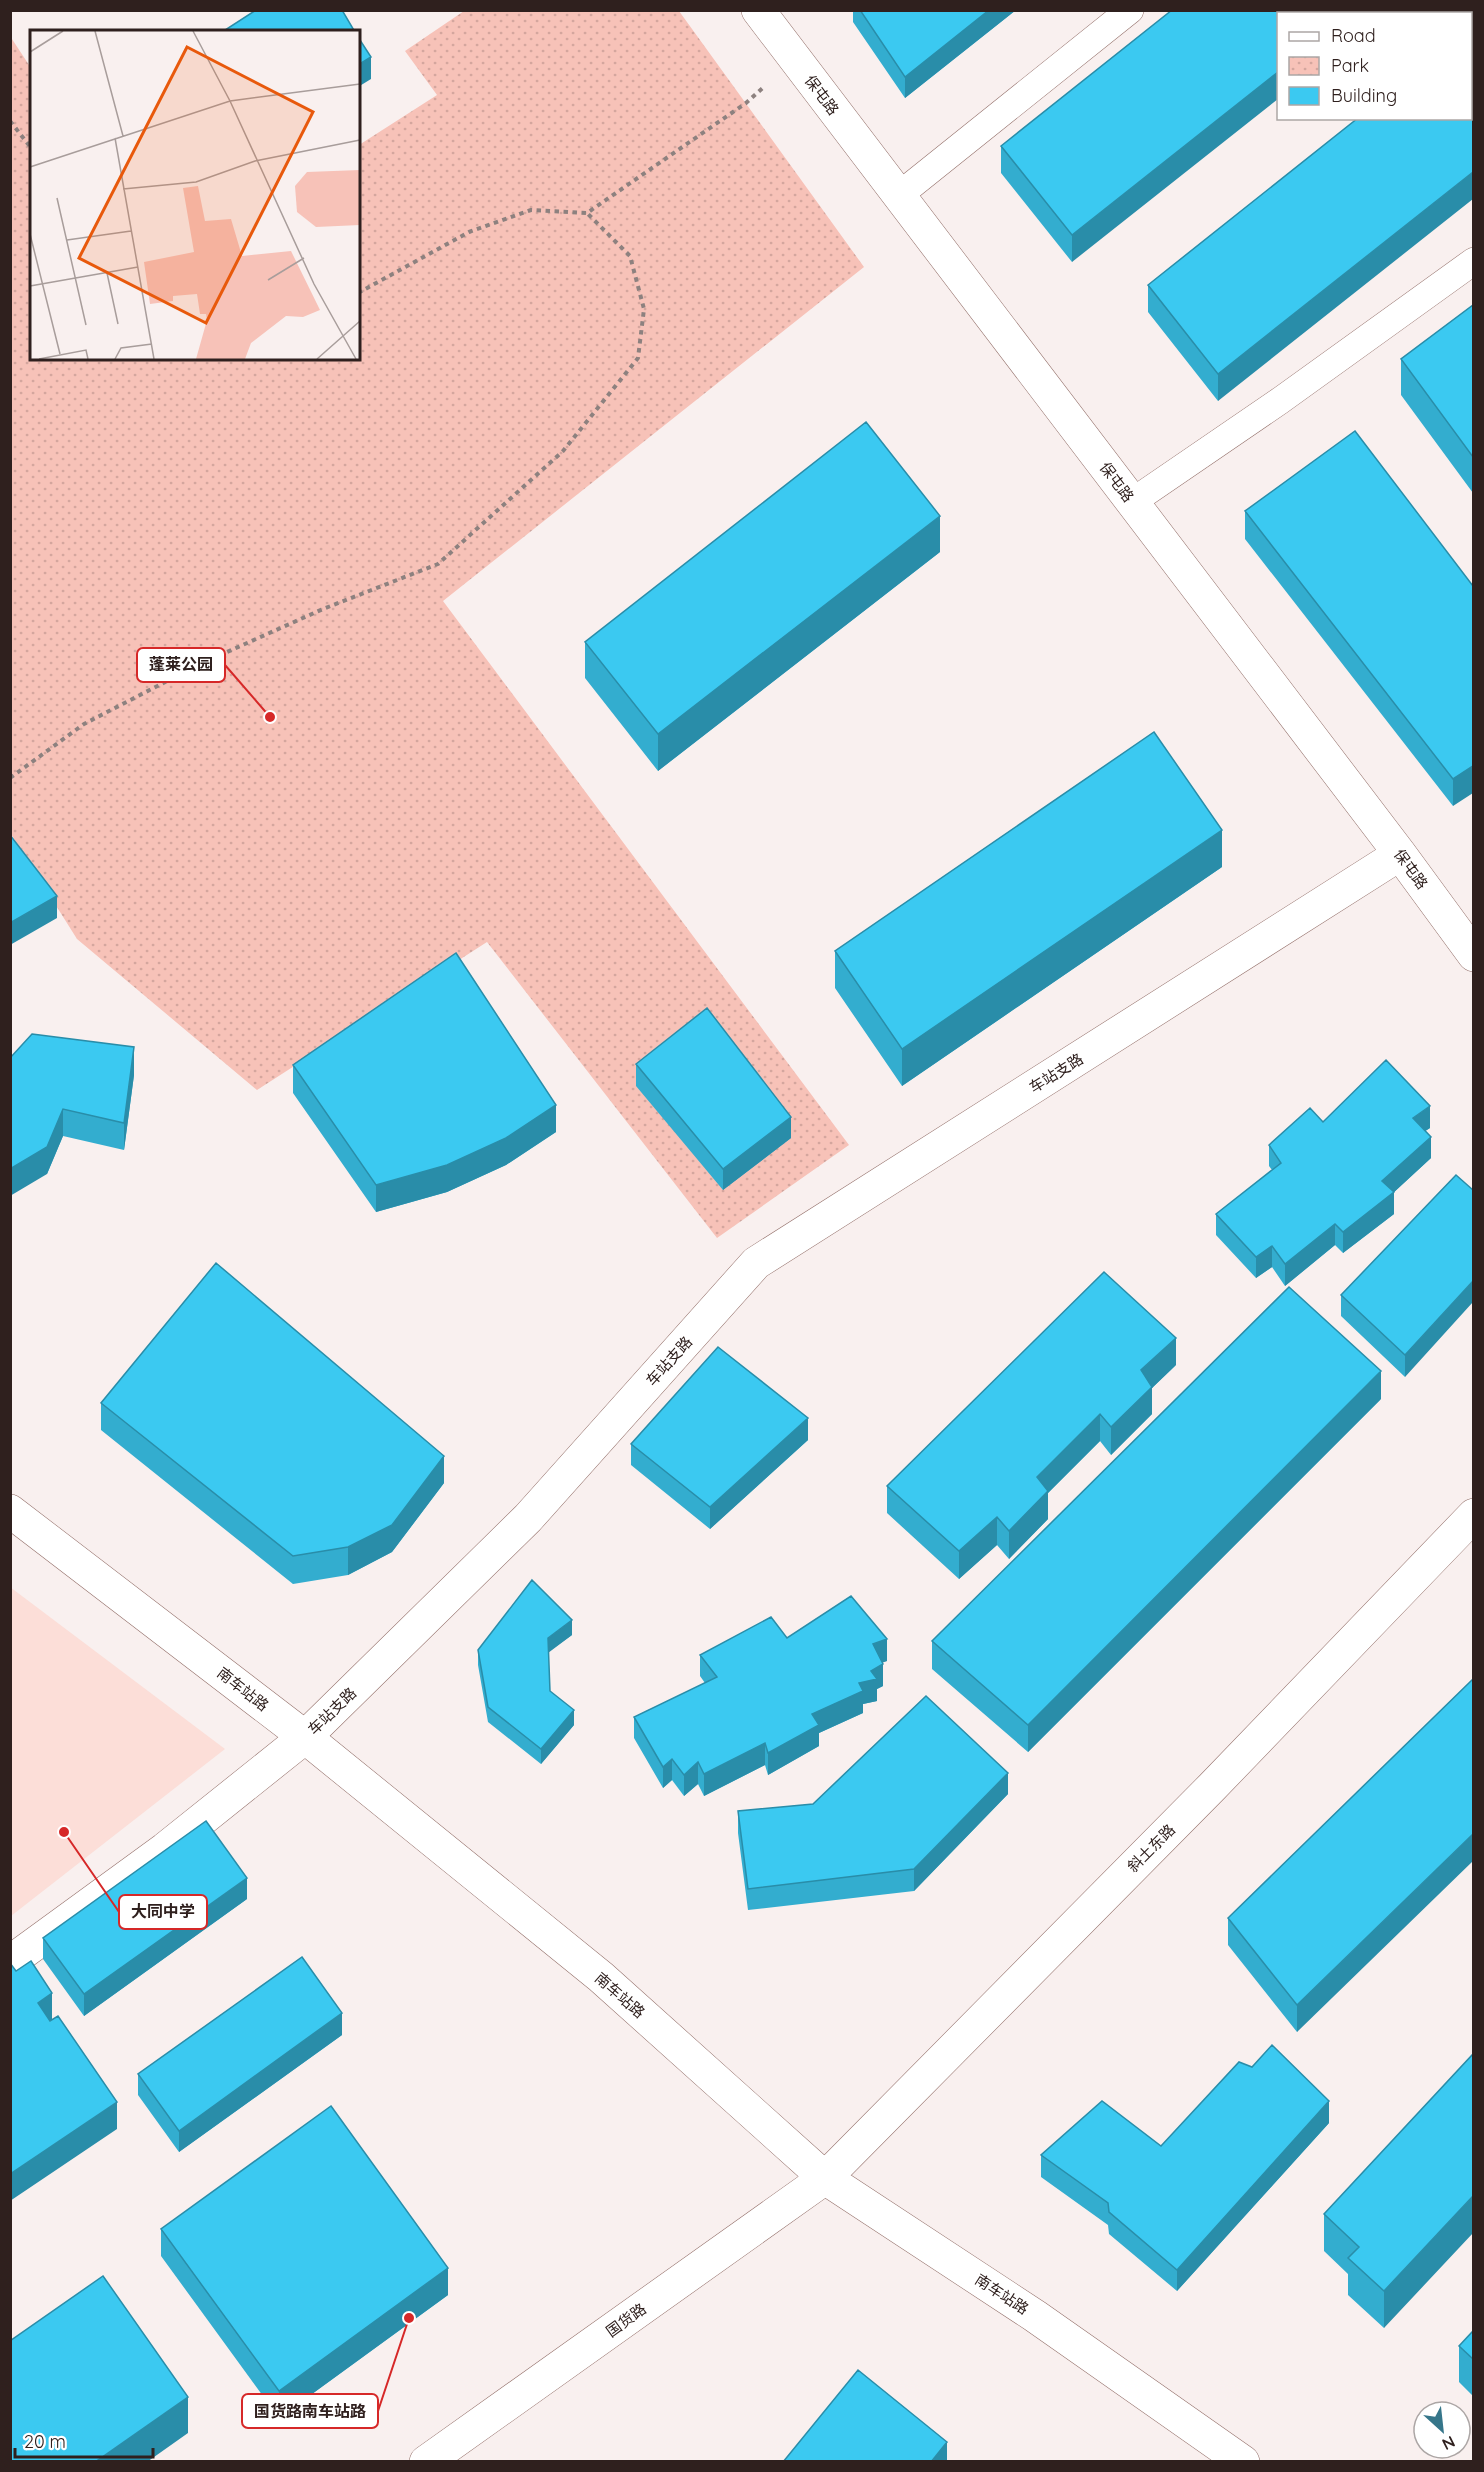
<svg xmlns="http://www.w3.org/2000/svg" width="1484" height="2472" viewBox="0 0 1484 2472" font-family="Quicksand,'Noto Sans SC',sans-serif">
<defs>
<pattern id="park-dots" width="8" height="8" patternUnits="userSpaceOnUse" patternTransform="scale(1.5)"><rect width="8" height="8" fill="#f7c2b8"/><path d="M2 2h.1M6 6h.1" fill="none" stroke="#d4a69e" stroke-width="1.8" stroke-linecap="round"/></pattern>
</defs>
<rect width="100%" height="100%" fill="#f9f0ef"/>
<path fill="#fcded8" d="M10 1587 225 1749 11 1916H10Z"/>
<path fill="url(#park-dots)" d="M464 11H679L864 267 443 601 849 1145 717 1238 487 942 257 1090 77 939 11 834 10 36 31 68 32 358H358L359 145 437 95 405 51Z"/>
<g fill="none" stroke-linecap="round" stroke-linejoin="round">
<g stroke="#936f69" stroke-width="28">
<path id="lane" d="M898 196 1130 10
M1132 502 1281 400 1474 261"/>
</g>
<g stroke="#936f69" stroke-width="34">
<path id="street" d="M758 10 1400 854 1474 955
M10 1962 165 1849 305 1737 528 1518 756 1263 1400 854"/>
</g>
<g stroke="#936f69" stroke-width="34">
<path id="secondary" d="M10 1511 305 1737 601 1977 825 2178 1035 2316 1243 2462
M426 2462 825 2178 1212 1787 1474 1515"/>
</g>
<path stroke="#8d817f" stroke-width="4" stroke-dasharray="4.5 4.5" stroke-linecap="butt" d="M10 121 32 149
M358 293 469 232 531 210 587 213 746 103 765 86
M10 778 84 724 198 665 323 609 438 564 563 451 638 358 644 309 630 256 587 213"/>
<use href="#lane" stroke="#fff" stroke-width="27"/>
<use href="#street" stroke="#fff" stroke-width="33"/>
<use href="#secondary" stroke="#fff" stroke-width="33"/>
</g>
<path fill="#33adcf" d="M853 10H1016L905 98 853 22Z
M1172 10 1072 262 1001 173V146Z
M1358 118 1218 401 1148 312V285Z
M1473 305V493L1401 395V359Z
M1245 511 1473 586 1453 806 1245 539Z
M940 552 658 771 585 678V642Z
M1222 867 902 1086 835 988V951Z
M10 1058 134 1075 124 1150 63 1136 47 1174Z
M636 1064 791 1138 723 1190 636 1086Z
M293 1065 556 1132 506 1165 447 1192 376 1212 293 1093Z
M1323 1122 1430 1128 1425 1131 1431 1158 1394 1192V1214L1343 1253 1335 1245 1285 1286 1272 1267 1256 1278 1216 1235V1214L1272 1170 1269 1166V1145Z
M1456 1175 1405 1377 1341 1316V1295Z
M1176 1365 1152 1388V1414L1111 1455 1100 1441 1048 1493V1519L1009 1559 997 1545 959 1579 887 1513V1486Z
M1381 1399 1028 1752 932 1669V1641Z
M101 1403 444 1483 392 1552 348 1575 293 1584 101 1430Z
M808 1440 710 1529 631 1465V1444Z
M572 1635 548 1652 550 1691 574 1725 541 1764 488 1722 478 1665V1650Z
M787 1638 887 1661 882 1662 883 1686 877 1689V1701L863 1704V1713L819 1733V1746L768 1775 765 1765 704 1796 698 1784 684 1796 672 1780 663 1788 634 1738V1717L705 1683 700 1676V1655Z
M1473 1679 1297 2032 1228 1945V1918Z
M1008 1794 914 1891 748 1910 738 1833V1811Z
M247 1899 84 2016 43 1959V1938Z
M342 2035 179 2152 138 2095V2074Z
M1473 2054 1384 2328 1348 2295V2274L1324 2251V2214Z
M1329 2123 1177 2291 1109 2234 1108 2225 1041 2177V2155L1161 2146Z
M161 2229 448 2295 279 2418 161 2256Z
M1473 2331V2396L1459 2382V2346Z"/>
<path fill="#298da9" d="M989 10H1016L905 98V77Z
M1356 10H1390L1387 14H1352Z
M371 57V79L358 87V65Z
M1278 72V99L1072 262V235Z
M1473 172V199L1218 401V374Z
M940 516V552L658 771V734Z
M1473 766V793L1453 806V779Z
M1222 830V867L902 1086V1049Z
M57 896V918L10 945V923Z
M134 1047V1075L124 1150V1123Z
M556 1105V1132L506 1165 447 1192 376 1212V1185Z
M1430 1106V1128L1413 1139V1118Z
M63 1109V1136L47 1174 10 1196V1169Z
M791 1117V1138L723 1190V1169Z
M1431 1137V1158L1391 1195 1394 1192V1214L1343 1253V1232L1382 1181Z
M1335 1224V1245L1285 1286V1264Z
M1272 1246V1267L1256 1278V1257Z
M1473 1281V1302L1405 1377V1355Z
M1176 1338V1365L1152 1388V1414L1111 1455V1427L1141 1370Z
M1381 1371V1399L1028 1752V1725Z
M1100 1414V1441L1048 1493V1519L1009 1559V1531L1037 1477Z
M808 1418V1440L710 1529V1507Z
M444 1456V1483L392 1552 348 1575V1547Z
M997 1517V1545L959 1579V1551Z
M572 1620V1635L548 1653V1638Z
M887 1639V1661L873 1666V1644Z
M883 1664V1686L877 1689V1701L863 1704V1713L819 1733V1746L768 1775V1753L812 1714 859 1683 871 1671Z
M574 1710V1725L541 1764V1749Z
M765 1743V1765L704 1796V1774Z
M672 1759V1780L663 1788V1767Z
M698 1762V1784L684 1796V1775Z
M1008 1773V1794L914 1891V1869Z
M1473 1834V1861L1297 2032V2005Z
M247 1878V1899L84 2016V1994Z
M52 1993V2020L38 2030V2003Z
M342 2013V2035L179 2152V2131Z
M1329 2101V2123L1177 2291V2270Z
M117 2102V2129L10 2201V2174Z
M1473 2196V2233L1384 2328V2291Z
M448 2268V2295L279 2418V2391Z
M188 2397V2433L147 2462H95Z
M947 2442V2462H931Z"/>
<path fill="#3bc9f1" stroke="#298da9" stroke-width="1.5" d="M256 10H342L355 32H222Z
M860 10H989L905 77Z
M1172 10H1356L1352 14H1278V72L1072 235 1001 146Z
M1473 27V172L1218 374 1148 285 1358 118H1470V29Z
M358 37 371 57 358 65Z
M1473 305V457L1401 359Z
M866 422 940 516 658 734 585 642Z
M1355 431 1473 586V766L1453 779 1245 511Z
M1154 732 1222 830 902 1049 835 951Z
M10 835 57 896 10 923Z
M456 953 556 1105 506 1138 447 1165 376 1185 293 1065Z
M707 1008 791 1117 723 1169 636 1064Z
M32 1034 134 1047 124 1123 63 1109 47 1147 10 1169V1058Z
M1386 1060 1430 1106 1413 1118 1431 1137 1382 1181 1394 1192 1343 1232 1335 1224 1285 1264 1272 1246 1256 1257 1216 1214 1281 1163 1269 1145 1310 1108 1323 1122Z
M1456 1175 1473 1190V1281L1405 1355 1341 1295Z
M216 1263 444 1456 392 1525 348 1547 293 1556 101 1403Z
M1104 1272 1176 1338 1141 1370 1152 1387 1111 1427 1100 1414 1037 1477 1048 1491 1009 1531 997 1517 959 1551 887 1486Z
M1289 1287 1381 1371 1028 1725 932 1641Z
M718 1347 808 1418 710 1507 631 1444Z
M532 1580 572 1620 548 1638 550 1691 574 1710 541 1749 488 1707 478 1650Z
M851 1596 887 1639 873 1644 883 1664 871 1671 877 1679 859 1683 863 1691 812 1714 819 1725 768 1753 765 1743 704 1774 698 1762 684 1775 672 1759 663 1767 634 1717 717 1677 700 1655 771 1617 787 1638Z
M1473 1679V1834L1297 2005 1228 1918Z
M926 1696 1008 1773 914 1869 748 1889 738 1811 813 1804Z
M206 1821 247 1878 84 1994 43 1938Z
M302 1957 342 2013 179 2131 138 2074Z
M31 1961 52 1993 38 2003 50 2021 58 2016 117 2102 10 2174V1963L16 1971Z
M1272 2045 1329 2101 1177 2270 1109 2212 1108 2203 1041 2155 1102 2101 1161 2146 1239 2062 1252 2067Z
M1473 2054V2196L1384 2291 1348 2258 1359 2247 1324 2214Z
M331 2106 448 2268 279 2391 161 2229Z
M103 2276 188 2397 95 2462H10V2341Z
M1473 2331V2359L1459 2346Z
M858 2370 947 2442 931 2462H783Z"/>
<g text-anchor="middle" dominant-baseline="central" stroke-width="5" stroke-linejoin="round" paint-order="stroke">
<g font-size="15" fill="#2f201e" stroke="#fff">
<text transform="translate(822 95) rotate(53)">保屯路</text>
<text transform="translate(1117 482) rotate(53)">保屯路</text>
<text transform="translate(1411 869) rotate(54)">保屯路</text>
<text transform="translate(1056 1073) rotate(-32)">车站支路</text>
<text transform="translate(669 1361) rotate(-48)">车站支路</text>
<text transform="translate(243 1689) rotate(38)">南车站路</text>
<text transform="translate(332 1711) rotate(-44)">车站支路</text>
<text transform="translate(1151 1848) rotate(-45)">斜土东路</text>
<text transform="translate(620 1995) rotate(41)">南车站路</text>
<text transform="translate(1002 2294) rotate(33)">南车站路</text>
<text transform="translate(626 2320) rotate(-36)">国货路</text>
</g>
</g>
<g transform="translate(30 30)">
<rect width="330" height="330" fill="#f9f0ef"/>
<path d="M330 140V195L286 197 267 182 265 156 277 142Z" fill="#f7c2b8"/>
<path d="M168 156 175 191 201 189 212 226 261 221 290 280 273 287 256 286 221 313 215 329H166L177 290 176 284H170L167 264 143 266V271L120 274 114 232 164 222 153 158Z" fill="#f7c2b8"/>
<path fill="none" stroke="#a89d9b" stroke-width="1.5" d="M65 1 93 106M163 1 200 71 284 254 326 329M0 22 33 1M85 108 124 329M0 137 200 71 330 54M93 159 166 152 225 131 330 110M27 168 56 295M0 204 30 324M37 210 101 201M77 243 88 294M238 250 274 228M0 256 108 237M9 329 56 320 58 329M85 329 91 318 122 314M287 329 330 291"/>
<path fill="#e8590c" fill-opacity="0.15" stroke="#e8590c" stroke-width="3" d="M157 17 283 82 176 293 49 228Z"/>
<rect width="330" height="330" fill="none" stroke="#2f201e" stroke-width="3"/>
</g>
<path fill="none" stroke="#d62828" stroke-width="2" d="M270 717L225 665M64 1832L119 1912M409 2318L378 2411"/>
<g fill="#d62828" stroke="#fff" stroke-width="2">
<circle cx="270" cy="717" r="6"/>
<circle cx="64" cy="1832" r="6"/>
<circle cx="409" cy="2318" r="6"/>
</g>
<g fill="#fff" stroke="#d62828" stroke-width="2">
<rect x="137" y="648" width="88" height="34" rx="6"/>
<rect x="119" y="1895" width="88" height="34" rx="6"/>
<rect x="242" y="2394" width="136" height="34" rx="6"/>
</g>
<g font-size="16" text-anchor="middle" font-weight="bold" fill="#2f201e">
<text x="181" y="670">蓬莱公园</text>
<text x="163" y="1917">大同中学</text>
<text x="310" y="2417">国货路南车站路</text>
</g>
<rect width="1484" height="2472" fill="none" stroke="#2f201e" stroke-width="24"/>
<rect x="1277" y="12" width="195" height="108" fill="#ffffff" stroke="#aca6a5" stroke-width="1.5"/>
<rect x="1289" y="32" width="30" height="9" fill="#ffffff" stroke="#aca6a5" stroke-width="1.5"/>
<text x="1331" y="42" font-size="18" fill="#2f201e">Road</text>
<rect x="1289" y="57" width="30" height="18" fill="url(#park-dots)" stroke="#aca6a5" stroke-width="1.5"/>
<text x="1331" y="72" font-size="18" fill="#2f201e">Park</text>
<rect x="1289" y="87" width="30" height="18" fill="#3bc9f1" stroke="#aca6a5" stroke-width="1.5"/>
<text x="1331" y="102" font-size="18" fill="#2f201e">Building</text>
<g transform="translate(1442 2430) rotate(153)"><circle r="28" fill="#ffffff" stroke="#aca6a5" stroke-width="1.5"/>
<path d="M0-4.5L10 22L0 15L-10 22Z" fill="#36768a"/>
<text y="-9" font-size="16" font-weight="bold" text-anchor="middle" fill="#2f201e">N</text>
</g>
<path d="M15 2448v9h138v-9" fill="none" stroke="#2f201e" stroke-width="3"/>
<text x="24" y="2448" font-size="18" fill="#2f201e" stroke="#ffffff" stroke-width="4.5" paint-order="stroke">20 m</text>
</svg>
